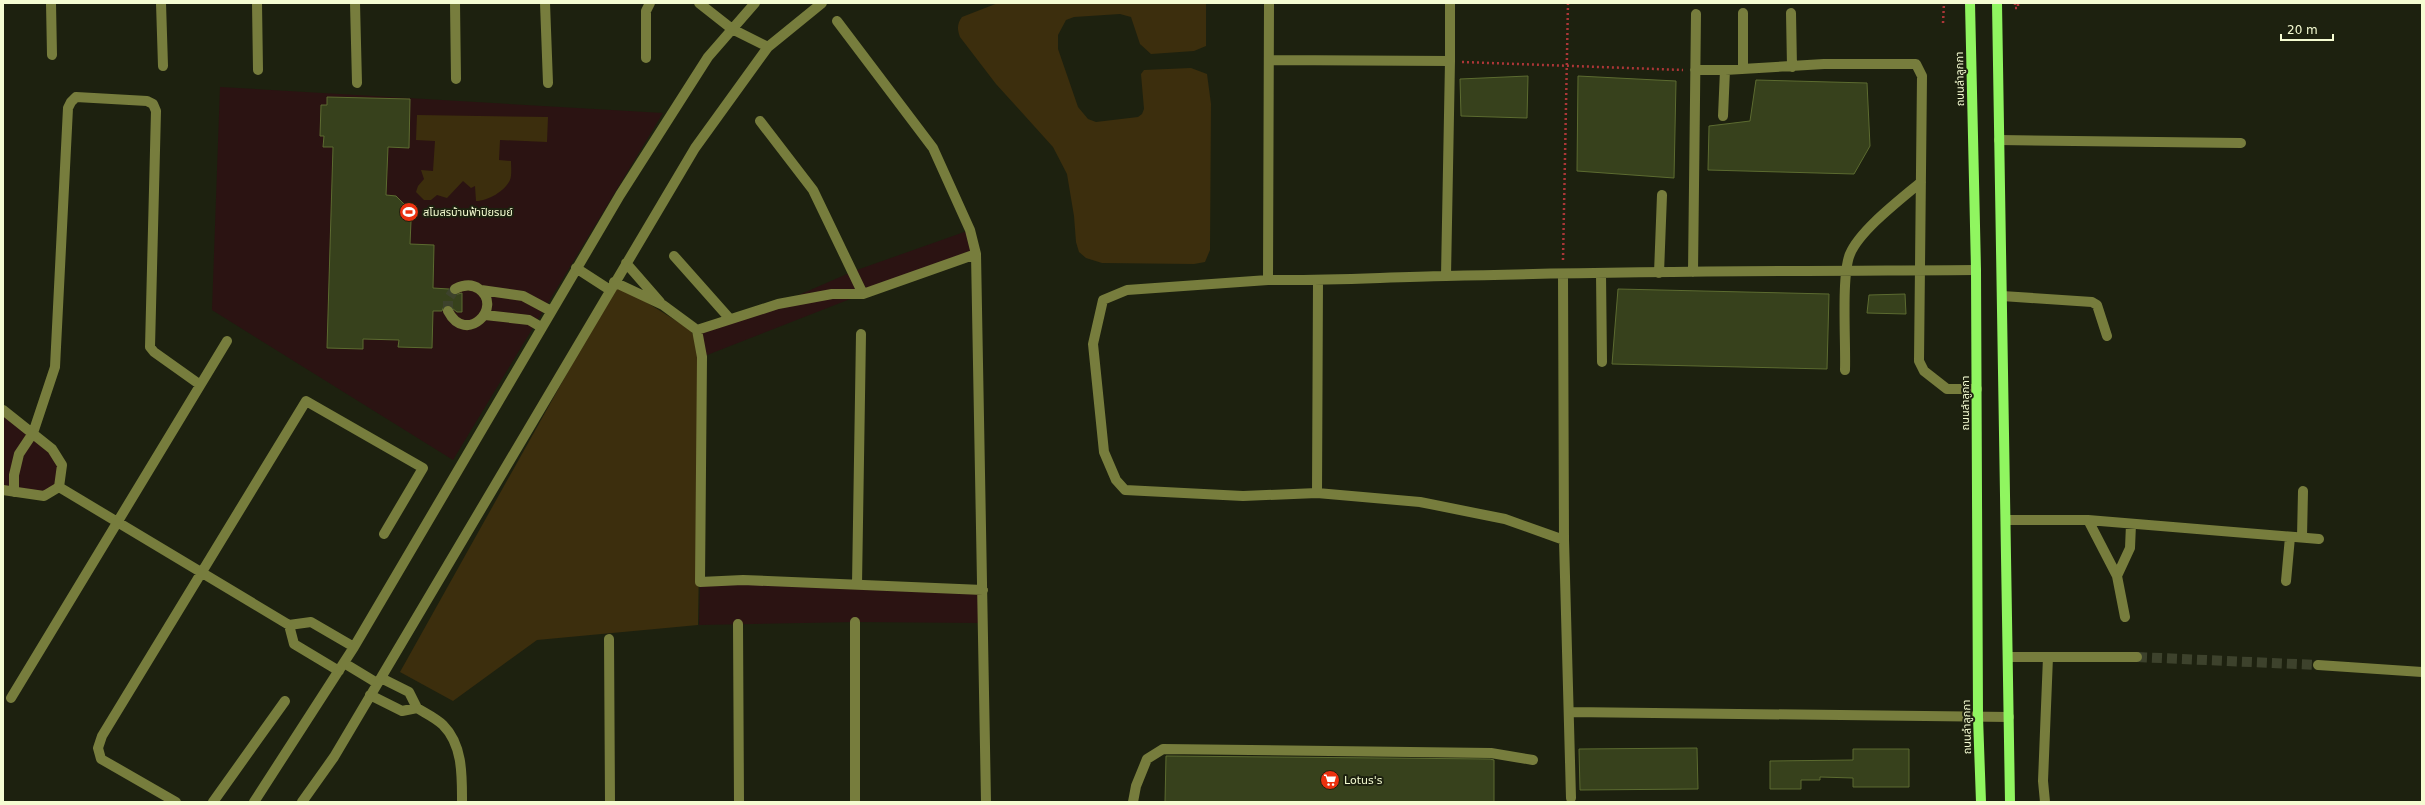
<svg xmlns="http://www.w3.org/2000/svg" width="2425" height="805" viewBox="0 0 2425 805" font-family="'DejaVu Sans','Noto Sans Thai',sans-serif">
<rect width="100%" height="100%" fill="#1d210f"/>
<path fill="#2b1312" d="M220 87 663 113 453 460 212 310Z
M970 230 976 254 863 294 702 357 697 330 778 304 854 271Z
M3 410 62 465 59 487 44 496 3 490Z
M700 582 983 590V623L855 622 699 625Z"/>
<path fill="#3c2e0d" d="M998 3H1206V46L1194 51 1151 54 1140 44 1131 17 1120 14 1074 17 1066 20 1058 35V49L1078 107 1088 119 1096 122 1138 117 1142 114 1144 109 1141 74 1144 70 1191 68 1207 74 1211 104 1210 250 1205 262 1194 264 1102 263 1086 258 1079 252 1076 242 1074 216 1067 174 1053 147 996 84 960 37C957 29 957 24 962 17Z
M417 115 548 117 547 142 500 140 499 160 511 161C511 166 512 175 510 180 505 191 488 201 476 201L475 186 471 188 463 181 447 198 437 195 431 200H424L416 192 418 186 424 179 421 170 433 171 435 141 416 140Z
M617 284 691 330 702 357 698 625 537 640 453 701 400 672Z"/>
<path fill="#37411c" stroke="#5c6b30" d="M1528 76 1527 118 1461 116 1460 79Z
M1578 76 1676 81 1674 178 1577 171Z
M1756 80 1867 83 1870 146 1854 174 1708 170 1709 126 1750 121Z
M327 97 410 99 409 148 388 147 386 195 396 196 407 207 411 221 410 244 434 245 433 288 449 289 454 295 462 293V312H457L448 305 444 306 442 311H433L432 348 398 347 399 340 363 339V349L327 348 333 147H323L324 136H320L321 105H327Z
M1618 289 1829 294 1827 369 1612 364Z
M1905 294 1906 314 1867 313 1869 295Z
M1697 748 1698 789 1580 790 1579 749Z
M1853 749H1909V787H1853V778L1820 777V780H1801V789H1770V761L1853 760Z
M1166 756 1490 759 1494 760V802H1165Z"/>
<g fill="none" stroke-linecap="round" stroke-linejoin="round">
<path stroke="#3d422c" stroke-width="10" stroke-dasharray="10 5" stroke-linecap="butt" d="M448 311V299L455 289
M2137 657 2318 665"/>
<path stroke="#ac3637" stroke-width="2.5" stroke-dasharray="2 3" stroke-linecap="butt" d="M1948 3V4
M2015 3V8H2018V3
M1943 23 1944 3
M1462 62 1683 70
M1563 260 1568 3"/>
<path stroke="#777d3d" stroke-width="10" d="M51 3 52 55
M161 3 163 66
M257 3 258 70
M355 3 357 83
M455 3 456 79
M545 3 548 83
M699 3 732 29 768 47
M1269 3 1268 280C1328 281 1387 277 1446 276 1623 271 1800 271 1976 270
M1743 13V69
M1791 13 1792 67
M837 21 933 148 970 230 976 254
M646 58V11L650 3
M1269 60 1450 61 1446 276
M1450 61V3
M1695 70H1725L1824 64H1916L1922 76 1919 361 1924 371 1947 389H1977
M1723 116 1725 70
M760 121 813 190 863 294
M1999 140 2241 143
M674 256 730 319
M626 263 660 302
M576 268 610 290
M1693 272 1696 14
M1659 273 1662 195
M1601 274 1602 362
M1563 275 1564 540 1571 798
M1268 280 1127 290 1103 300 1093 344 1104 452 1116 480 1125 490 1243 496 1317 493 1420 502 1505 519 1564 540
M614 282 663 305 697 330 778 304 832 294H863L976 254 986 802
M481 290 523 296 551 311
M2002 296 2092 302 2097 305 2107 336
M448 311C466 346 504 307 479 289 471 283 463 285 455 289
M485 315 529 320 541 327
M697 330 702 357 700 582 743 580 983 590
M1845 370C1846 344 1841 275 1850 254 1860 230 1901 199 1921 182
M3 410 52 449 62 465 59 487
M59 487 289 625
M3 490 44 496 59 487
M14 492V475L19 454 33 433 55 367 68 108 71 102 76 97 147 101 153 104 156 111 150 347 154 352 199 384
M1317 493 1318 281
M2006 520H2088L2117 576 2125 617
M2088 520 2319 539
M2302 537 2303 491
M2117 576 2130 548 2131 524
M2286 581 2290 537
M857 585 861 334
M738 624 739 802
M609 639 610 802
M2008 657H2137
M344 663 377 683
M2318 665 2422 672
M339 671 294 644 289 625 311 622 354 647
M381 678 409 692 417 708
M370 695 402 711 417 708C425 713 436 718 443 725 463 745 462 776 462 802
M11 698 227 341
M1570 712 2009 717
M176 802 101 759 98 748 102 736 306 401 423 468 384 534
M213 802 285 701
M254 802 354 647 620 195 708 57 755 3
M302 802 334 757 695 148 768 47 822 3
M855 802V622
M1133 802 1136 786 1147 759 1163 749 1491 753 1533 760
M2045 802 2043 781 2048 657"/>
<path stroke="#90f560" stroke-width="10" d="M1970 3 1976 270 1978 717 1981 802
M1997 3 2010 802"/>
</g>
<defs>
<g id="stadium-disc" transform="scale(1)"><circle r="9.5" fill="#eb310f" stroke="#1d210f"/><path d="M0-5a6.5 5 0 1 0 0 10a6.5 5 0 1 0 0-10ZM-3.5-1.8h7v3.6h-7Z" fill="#fff"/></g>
<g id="supermarket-disc" transform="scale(1)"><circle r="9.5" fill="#eb310f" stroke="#1d210f"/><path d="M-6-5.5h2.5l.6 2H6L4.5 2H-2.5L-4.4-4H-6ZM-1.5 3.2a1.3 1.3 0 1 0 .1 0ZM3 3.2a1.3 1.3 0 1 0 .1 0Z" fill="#fff"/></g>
</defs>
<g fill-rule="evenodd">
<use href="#stadium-disc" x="409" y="212"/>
<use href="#supermarket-disc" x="1330" y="780"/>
</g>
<g text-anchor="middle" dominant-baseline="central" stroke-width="4" stroke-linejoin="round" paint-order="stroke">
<g font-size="11" fill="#f5fcd2" stroke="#1d210f">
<text transform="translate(1960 79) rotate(-91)">ถนนลำลูกกา</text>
<text transform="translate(1965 403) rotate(-90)">ถนนลำลูกกา</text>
<text transform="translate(1967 727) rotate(-91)">ถนนลำลูกกา</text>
</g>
<g font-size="11" fill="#f5fcd2" stroke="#1d210f" text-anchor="start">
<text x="423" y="212">สโมสรบ้านฟ้าปิยรมย์</text>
<text x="1344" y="780">Lotus's</text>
</g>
</g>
<rect width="2425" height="805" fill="none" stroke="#f5fcd2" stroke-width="8"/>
<path d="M2281 34v6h52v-6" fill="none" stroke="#f5fcd2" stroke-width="2"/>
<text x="2287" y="34" font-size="12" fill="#f5fcd2" stroke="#1d210f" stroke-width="3" paint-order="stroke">20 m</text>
</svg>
